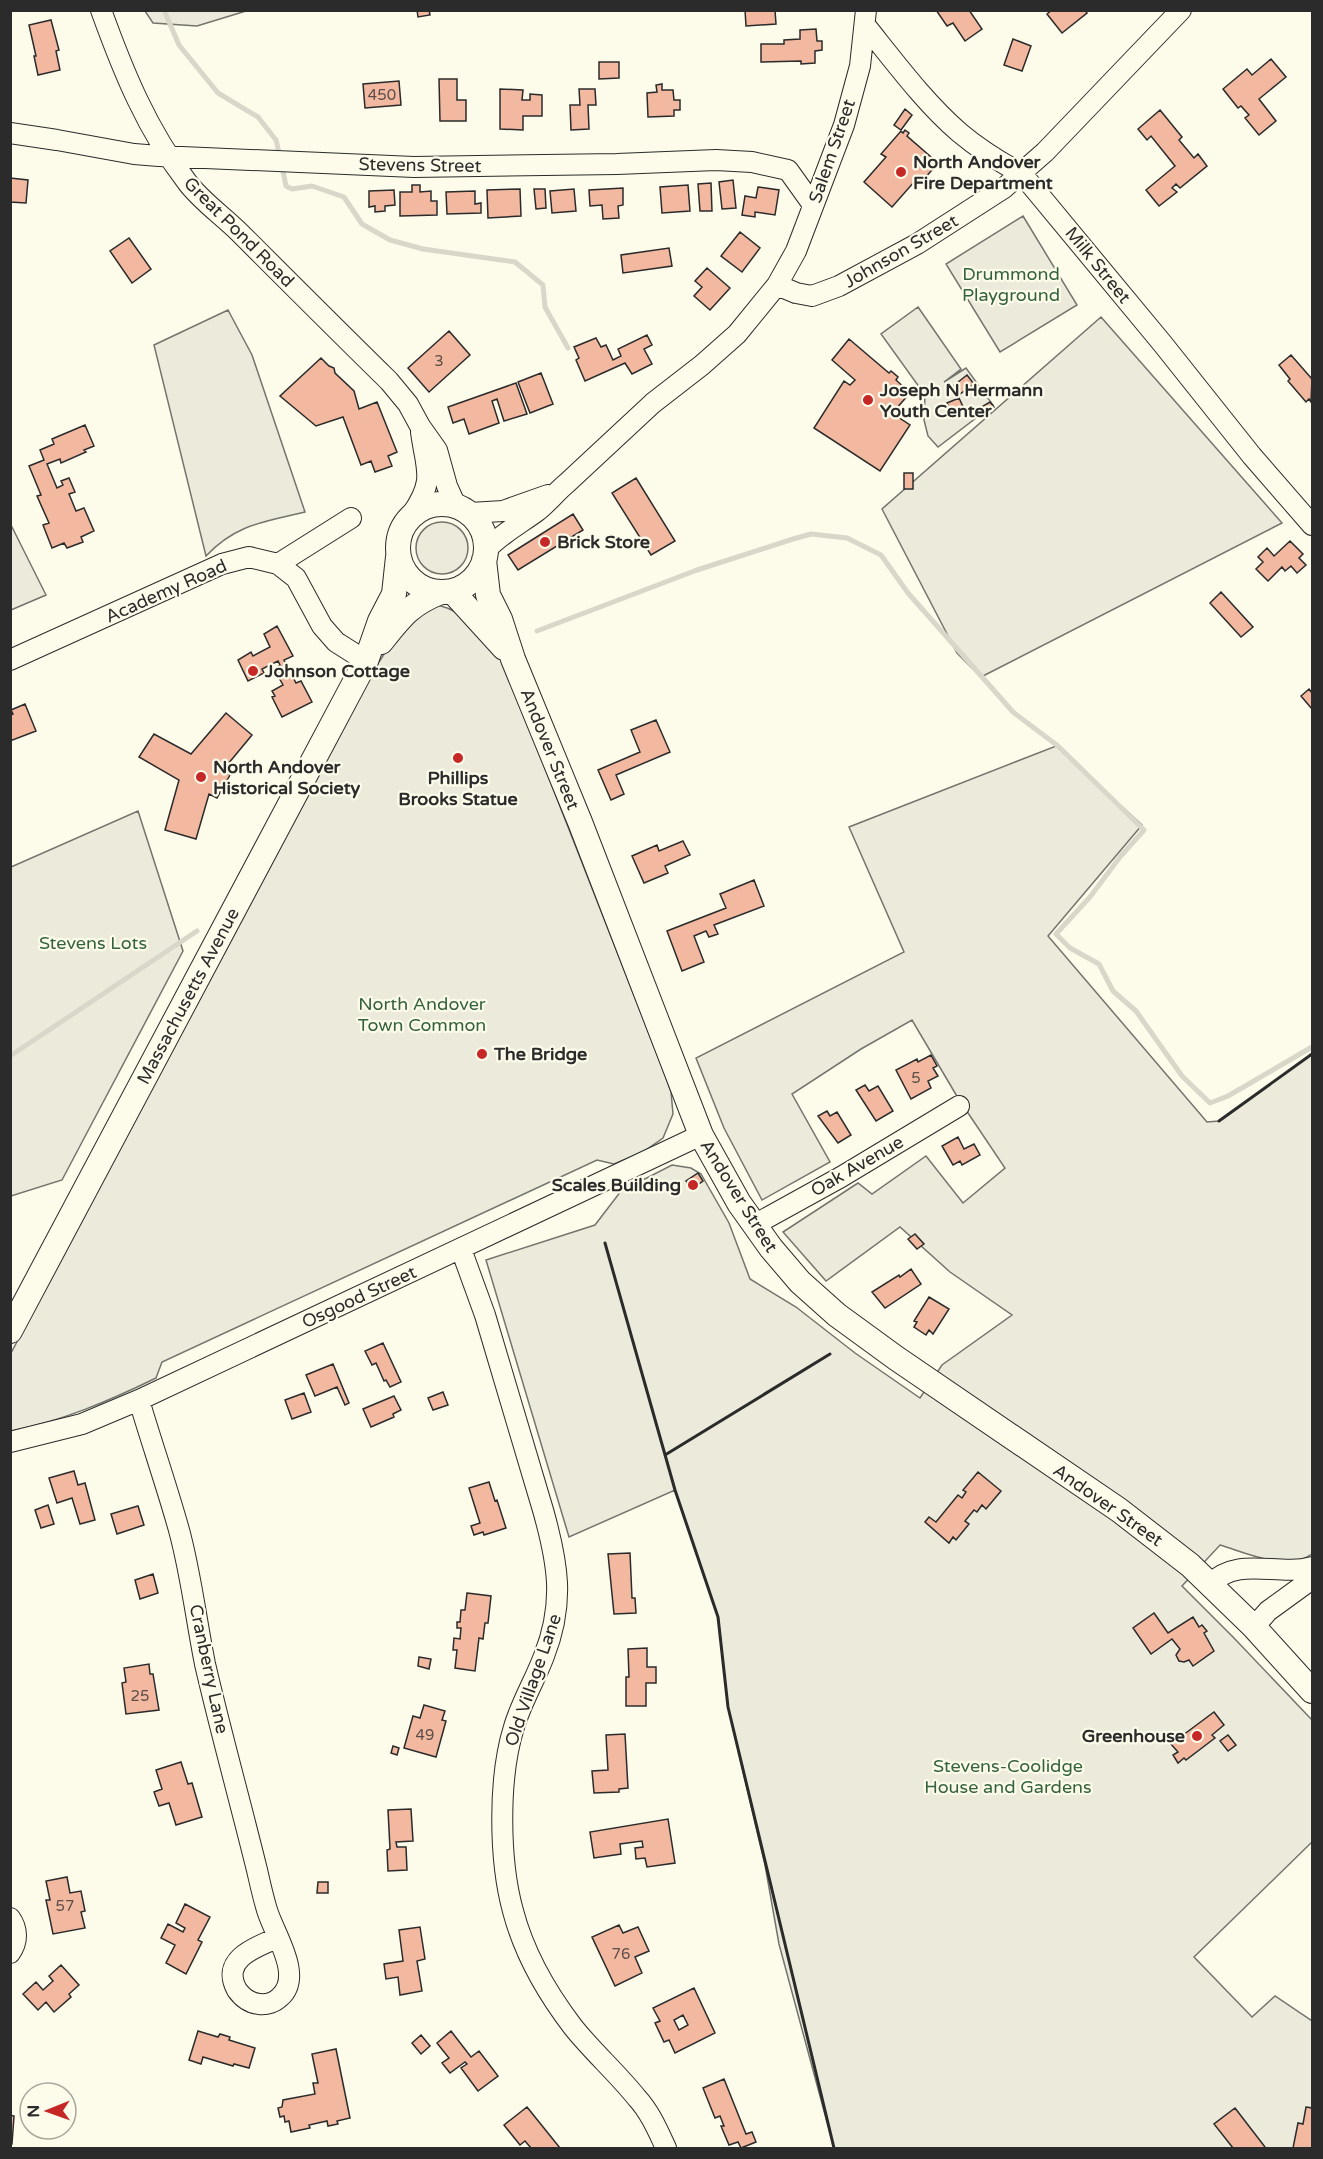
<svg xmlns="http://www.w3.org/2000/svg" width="1323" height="2159" viewBox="0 0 1323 2159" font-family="'Varela Round',sans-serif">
<rect width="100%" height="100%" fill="#fdfbea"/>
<path fill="#ecebdb" stroke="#74746e" stroke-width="1.5" d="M145 11H246L197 26 153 23Z
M1023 216 1077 305 1000 352 946 264Z
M918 307 961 369 944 382 966 368 993 405 938 447 928 436 924 420 925 395 881 334Z
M228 310 252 355 305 512C264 522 236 524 206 556L154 345Z
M1101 317 1282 523 981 677 957 653 882 509Z
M416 548a26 26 0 1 1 52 0a26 26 0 1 1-52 0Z
M10 523 46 595 11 610H10Z
M438 605C470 613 489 640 505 666L664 1072 671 1092 673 1114 663 1138 643 1152 614 1164 597 1160 162 1362 156 1378C109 1401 62 1421 11 1431L10 1355 36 1306 377 665 401 628Z
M1056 746 1142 825 1048 936 1207 1122 1219 1121 1312 1054V1554C1286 1572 1247 1553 1220 1545L1182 1586 1233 1637 1312 1720V1842L1194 1957 1252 2017 1275 1996 1312 2021V2148H834L779 1944 765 1865 728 1707 718 1617 675 1490 569 1537 486 1260 595 1225 621 1191 672 1165 691 1168 701 1174 729 1223 750 1279 796 1307 855 1353 920 1398 942 1365 1012 1315 950 1272 900 1227 826 1281 783 1232 858 1183 872 1194 926 1156 963 1203 1005 1168 958 1098 912 1020 861 1049 792 1094 830 1162 762 1200 724 1128 696 1058 904 952 849 827Z
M138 811 183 951 62 1180 11 1196V867Z"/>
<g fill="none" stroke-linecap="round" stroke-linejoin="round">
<path stroke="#d8d7c9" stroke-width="5" d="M164 10 179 45 218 93 258 117 276 140 280 157
M282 166 286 186 292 189 312 186 344 197 362 224 390 240 423 249 515 262 543 285 545 307 568 348
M537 631 697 570 793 539 811 534 847 538 881 555 908 593 1013 712 1058 746 1144 830 1120 857 1090 897 1056 934 1070 948 1099 964 1113 991 1136 1011 1182 1076 1210 1103 1228 1096 1312 1047
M10 1056 197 931"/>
</g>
<path fill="#f2b8a0" stroke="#2b2b2b" stroke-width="1.5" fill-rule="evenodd" d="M417 10H429L430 15 418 17Z
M745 10H775L776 24 746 26Z
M936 10H969L982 29 965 41 953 23 947 26Z
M1052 10H1085L1087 13 1062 33 1047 14Z
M51 20 59 50 56 51 60 70 38 75 34 56H36L29 25Z
M816 29 817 41H822V50L815 51V63L801 64V61L761 62V44H784V40L800 39V30Z
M1013 39 1031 46 1022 71 1004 65Z
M1271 59 1286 77 1259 99 1276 121 1259 135 1245 118 1249 115 1241 106 1238 108 1223 89 1247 69 1252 75Z
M599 62H619V78L599 79Z
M439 79H457V100H466V121H440Z
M399 81 401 105 365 108 363 84Z
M662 84V90H673L674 100H680V110H674V116L648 117 647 93 657 92 656 85Z
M500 89 523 90 522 100H530V94L542 95V116H523V130L500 129Z
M579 89H595L596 105H588L589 129 571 130 570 105H580Z
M905 109 912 115 901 130 894 125Z
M1160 110 1182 137 1179 140 1194 158 1198 154 1207 166 1180 188 1176 184 1172 188 1177 192 1159 206 1146 190 1175 166 1151 136 1147 140 1138 129Z
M905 130 909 133 907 136 938 163 918 186 914 182 892 207 864 182 886 157 881 154 901 131 903 133Z
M10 178 28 180 26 203 10 202Z
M733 180 736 208 722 209 719 182Z
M711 183 712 211H700L698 184Z
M412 185H420V192L431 191V201H437V215L400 216V192H412Z
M688 185 690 211 662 213 660 187Z
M758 187 779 190 775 215 755 212V217L742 215 745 196 756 198Z
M623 188V205L618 206 619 218 603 219 602 205 590 206 589 190Z
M520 189 521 216 488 218 487 190Z
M534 189H545L546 208 536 209Z
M574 189 576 211 552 213 550 191Z
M394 190 395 205 385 206V211L375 212V206L369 207V191Z
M475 191V204L481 203V213L447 214 446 192Z
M740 232 760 248 742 272 721 256Z
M129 238 151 269 132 283 110 251Z
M669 248 672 266 623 273 621 255Z
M707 268 730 288 710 310 694 296 702 287 695 281Z
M449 331 470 355 429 392 408 368Z
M647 335 652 345 644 349 652 364 632 374 625 363 585 381 576 360 579 358 574 347 596 338 601 347 606 345 613 360 621 356 618 349Z
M849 339 889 373 891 371 898 377 896 380 910 393 895 410 891 408 889 411 910 425 880 471 814 428 844 381 850 385 855 380 832 360Z
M1291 355 1312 379 1311 402 1309 399 1306 402 1288 381 1290 379 1279 365Z
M321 358 329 366 334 368 335 373 354 391 359 409 377 402 397 452 388 456 392 466 375 472 371 461 361 465 343 417 316 426 280 396Z
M541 373 553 404 530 413 518 382Z
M967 375 974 384 960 394 953 386Z
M516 383 527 414 504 421 497 399 492 401 499 423 469 434 464 419 453 423 448 407Z
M959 398 965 411 953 417 947 403Z
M990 402 994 407 979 416 975 411Z
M85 425 94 446 84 450 86 452 61 463 60 459 47 464 57 488 63 485 61 481 69 478 75 492 69 494 76 511 84 508 94 531 81 537 83 542 67 548 64 543 52 548 43 525 49 523 37 496 41 495 29 466 44 460 40 450 54 444 52 439Z
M904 473H913V489H904Z
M636 478 675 541 651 555 612 493Z
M573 514 583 530 518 570 508 555Z
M1290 541 1303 554 1299 558 1306 565 1297 573 1291 566 1285 571 1282 567 1268 581 1256 569 1263 562 1258 557 1267 548 1274 556Z
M1221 592 1253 627 1241 637 1210 603Z
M277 626 293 656 284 660 296 683 301 681 312 702 282 717 272 697 275 696 272 691 283 685 274 669 280 665 278 661 262 669 264 673 248 681 238 660 251 652 253 656 270 647 264 634Z
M1309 689 1312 693V709L1301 696Z
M25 704 36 731 10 741V715L13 714 11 710Z
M226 713 252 735 223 770 230 775 217 798 209 794 196 839 165 830 179 780 139 757 154 734 191 754Z
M656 720 670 752 616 775 624 794 611 800 598 770 640 752 631 730Z
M683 841 690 855 665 866 668 873 644 883 632 856 657 845 659 851Z
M754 880 764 906 714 925 718 934 709 937 706 931 694 936 704 962 682 971 667 931 726 908 720 894Z
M931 1055 937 1066 933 1068 938 1076 928 1081 931 1088 911 1099 896 1070 917 1059 918 1062Z
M865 1085 869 1091 878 1086 893 1111 876 1121 856 1090Z
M827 1111 830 1116 837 1112 851 1135 838 1143 818 1116Z
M958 1137 964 1149 974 1144 980 1155 962 1165 960 1161 953 1165 942 1146Z
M698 1173 703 1181 692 1189 686 1181Z
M915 1234 924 1244 917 1249 908 1239Z
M911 1269 921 1284 885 1308 872 1292 899 1275 900 1277Z
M929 1297 949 1309 933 1334 929 1330 926 1335 914 1327 917 1322 914 1321Z
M383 1343 401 1382 390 1387 386 1380 384 1381 376 1363 372 1365 365 1351Z
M333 1364 349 1403 345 1405 337 1387 315 1396 306 1375Z
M443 1392 448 1405 433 1410 428 1398Z
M304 1393 311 1412 292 1419 285 1400Z
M394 1396 401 1410 393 1414 394 1417 371 1427 363 1409Z
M74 1471 78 1485 85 1483 95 1520 80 1524 72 1498 57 1503 49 1478Z
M978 1472 1001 1491 986 1509 982 1505 977 1512 974 1510 965 1521 969 1524 956 1540 953 1537 949 1543 925 1522 929 1517 936 1522 958 1495 962 1498 966 1492 963 1490Z
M489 1482 495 1501 497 1500 506 1528 484 1535 483 1532 474 1535 471 1526 480 1523 469 1488Z
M48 1505 54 1524 41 1528 35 1510Z
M138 1506 144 1525 117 1534 111 1514Z
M630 1553 632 1598H635L636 1613 614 1614 608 1554Z
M153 1574 158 1593 140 1599 135 1580Z
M467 1593 491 1596 488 1623H485L483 1639 479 1638 475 1671 455 1668 457 1650H453L454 1638 460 1639 461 1628H457V1622H460L461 1610H465Z
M1154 1613 1168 1633 1193 1617 1199 1627 1202 1625 1207 1631 1204 1633 1214 1651 1193 1666 1189 1660 1184 1662 1179 1661 1176 1655 1180 1649 1172 1639 1151 1654 1133 1628Z
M647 1648V1667H656V1683H646V1706H626V1677H629L628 1649Z
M419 1657 431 1659 429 1669 418 1666Z
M149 1664 150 1674H153L159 1710 126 1714 122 1683 126 1682 124 1668Z
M424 1705 445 1711 442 1720 446 1721 436 1757 404 1748 413 1716 420 1718Z
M1214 1712 1224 1725 1212 1735 1215 1738 1186 1760 1184 1758 1178 1763 1173 1755 1178 1752 1171 1744Z
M625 1734 628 1788 619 1789V1792L594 1793 592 1771 608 1770 606 1735Z
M1228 1735 1236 1745 1228 1751 1220 1741Z
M393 1746 399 1748 397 1755 391 1753Z
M181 1762 188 1784 192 1783 202 1817 176 1825 169 1803 159 1806 154 1792 162 1789 156 1770Z
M411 1809 413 1841 396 1842 397 1847H406L407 1870 388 1871 387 1850 390 1849 388 1810Z
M668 1819 675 1863 647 1867 645 1858 636 1859 635 1848 643 1847 642 1841 620 1844 621 1854 594 1858 590 1832Z
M67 1877 70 1893 81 1891 85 1911 81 1912 85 1928 53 1934 46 1900H50L46 1881Z
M318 1882H328V1893H317Z
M185 1904 210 1917 198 1940 202 1942 186 1974 166 1963 175 1945 161 1938 168 1924 183 1932 185 1928 176 1923Z
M619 1925 623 1933 638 1927 649 1951 635 1957 642 1973 615 1986 592 1937Z
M420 1927 425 1959 417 1961 422 1991 400 1995 398 1977 386 1979 384 1964 403 1961 399 1930Z
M61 1965 79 1985 69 1994 71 1997 54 2012 46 2002 38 2010 23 1994 36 1982 43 1990 53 1981 49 1976Z
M694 1988 715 2033 675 2053 669 2040 664 2042 655 2023 660 2021 653 2008ZM683 2015 688 2025 679 2030 674 2020Z
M198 2031 218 2037 220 2034 230 2037 229 2040 255 2048 249 2068 234 2064 233 2066 203 2057 201 2064 189 2060Z
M451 2031 471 2057 479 2051 498 2076 478 2091 461 2068 467 2064 465 2062 450 2073 442 2063 449 2058 437 2043Z
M421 2035 430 2046 421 2054 412 2043Z
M336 2049 350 2118 337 2121 338 2124 328 2126 327 2121 309 2125 310 2128 291 2132 289 2121 285 2122 284 2116 280 2117 278 2108 282 2107 283 2100 315 2094 313 2083H318L312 2054Z
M724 2079 746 2134 752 2132 756 2142 741 2148 738 2142 729 2145 721 2126H724L720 2116 715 2118 703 2088Z
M527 2107 560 2148H531L525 2141 520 2145 504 2125Z
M1306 2107 1312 2108V2148H1293L1298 2123 1303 2124Z
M1235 2108 1265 2147 1263 2148H1233L1214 2124Z
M10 2115 14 2116 12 2144H10Z"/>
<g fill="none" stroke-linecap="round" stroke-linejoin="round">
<g stroke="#2b2b2b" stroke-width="22">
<path id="minor" d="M101 10C123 71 147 130 187 182 200 200 223 216 240 233 289 282 339 332 389 381L408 404 420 426 437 450 447 486 456 506
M865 25C894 61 925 103 960 133 979 149 1000 162 1022 174L1162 343 1252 456 1312 525
M10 133 57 140 134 154 159 156 414 167 617 164 716 160 752 162 788 170 813 205
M777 285 796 293 812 296 839 286 917 244 1004 188 1045 152 1181 10
M470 513 503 511 548 495
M412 514C436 479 426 470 421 432
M486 550C501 534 518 525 536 512 547 504 556 492 567 483L653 403 702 365 737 334 777 285 796 251 844 125 860 66 866 10
M278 564 296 578 322 626 336 642 366 661
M10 660 222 564 249 557 278 564 351 518
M754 1225 841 1177 959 1106
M461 1249 485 1315 543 1510C558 1563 565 1603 544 1656 535 1680 521 1703 514 1727 498 1778 499 1860 513 1911 524 1953 547 1993 573 2027 593 2052 617 2073 637 2098 650 2112 658 2131 666 2148
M139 1400C152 1444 167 1487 179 1530 191 1574 196 1619 205 1664 221 1733 240 1801 257 1870 260 1883 263 1897 267 1910 274 1934 304 1976 280 1997 275 2002 267 2005 259 2004 250 2003 242 1997 237 1990 220 1959 256 1947 277 1938
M10 1442 82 1424 139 1400 701 1135
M1210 1584C1240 1555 1277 1577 1312 1567
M1254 1627 1268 1611 1312 1579
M10 1918C18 1929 18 1942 10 1953"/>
</g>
<g stroke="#2b2b2b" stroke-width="26">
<path id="major" d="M398 548a44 44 0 1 1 88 0a44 44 0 1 1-88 0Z
M484 560 488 595 500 619 513 659 580 822 701 1135 739 1203 771 1248 800 1282 837 1315 896 1358 1119 1510 1190 1565 1254 1627 1312 1691
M452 591 504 648
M381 642C401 617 410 604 441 592
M10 1331 366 661 380 621 394 594 398 557"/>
</g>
<use href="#minor" stroke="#fdfbea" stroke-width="20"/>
<use href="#major" stroke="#fdfbea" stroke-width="24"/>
<path stroke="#2b2b2b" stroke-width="3" d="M1219 1121 1312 1054
M605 1243 675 1490 718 1617 728 1707 834 2148
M665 1455 830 1354"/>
</g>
<g fill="#c62828" stroke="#fdfbea" stroke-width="2">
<circle cx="901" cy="172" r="6"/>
<circle cx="868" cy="400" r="6"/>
<circle cx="545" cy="542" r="6"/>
<circle cx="253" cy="671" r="6"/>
<circle cx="458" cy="758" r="6"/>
<circle cx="201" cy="777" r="6"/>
<circle cx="482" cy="1054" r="6"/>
<circle cx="693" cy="1185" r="6"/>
<circle cx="1197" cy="1736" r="6"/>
</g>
<g text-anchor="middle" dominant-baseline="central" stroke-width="4.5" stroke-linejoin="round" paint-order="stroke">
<g font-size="15" fill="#5d4e48">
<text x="382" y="95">450</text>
<text x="439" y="361">3</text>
<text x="916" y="1078">5</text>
<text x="140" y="1696">25</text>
<text x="425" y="1735">49</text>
<text x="65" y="1906">57</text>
<text x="621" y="1954">76</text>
</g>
<g font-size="18" fill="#2b2b2b" stroke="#fdfbea">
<text transform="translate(832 151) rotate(-71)">Salem Street</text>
<text transform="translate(420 165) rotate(1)">Stevens Street</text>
<text transform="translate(239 232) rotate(45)">Great Pond Road</text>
<text transform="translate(901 251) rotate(-30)">Johnson Street</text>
<text transform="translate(1098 265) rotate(51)">Milk Street</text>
<text transform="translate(166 591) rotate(-24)">Academy Road</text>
<text transform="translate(550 749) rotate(68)">Andover Street</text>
<text transform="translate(188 996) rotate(-62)">Massachusetts Avenue</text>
<text transform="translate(857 1166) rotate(-30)">Oak Avenue</text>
<text transform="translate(739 1196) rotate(58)">Andover Street</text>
<text transform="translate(359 1297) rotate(-25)">Osgood Street</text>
<text transform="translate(1108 1505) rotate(35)">Andover Street</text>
<text transform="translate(209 1669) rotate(78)">Cranberry Lane</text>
<text transform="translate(533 1680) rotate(-71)">Old Village Lane</text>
</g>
<g font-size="18" font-weight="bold" fill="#2b2b2b" stroke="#fdfbea" text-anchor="start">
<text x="913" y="162">North Andover<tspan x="913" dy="21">Fire Department</tspan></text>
<text x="880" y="390">Joseph N Hermann<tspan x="880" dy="21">Youth Center</tspan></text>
<text x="557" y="542">Brick Store</text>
<text x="265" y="671">Johnson Cottage</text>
<text x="213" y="767">North Andover<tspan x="213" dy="21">Historical Society</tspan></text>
<text x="458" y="778" text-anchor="middle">Phillips<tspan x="458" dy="21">Brooks Statue</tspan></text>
<text x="494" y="1054">The Bridge</text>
<text x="681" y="1185" text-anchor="end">Scales Building</text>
<text x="1185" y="1736" text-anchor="end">Greenhouse</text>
</g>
<g font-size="18" fill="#34623c" stroke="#fdfbea">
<text x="1011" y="274">Drummond<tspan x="1011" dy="21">Playground</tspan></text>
<text x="93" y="943">Stevens Lots</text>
<text x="422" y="1004">North Andover<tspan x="422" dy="21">Town Common</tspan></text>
<text x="1008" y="1766">Stevens-Coolidge<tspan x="1008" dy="21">House and Gardens</tspan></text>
</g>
</g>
<rect width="1323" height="2159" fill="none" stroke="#2b2b2b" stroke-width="24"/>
<g transform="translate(48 2111) rotate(269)"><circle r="28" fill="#fdfbea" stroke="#a9a89e" stroke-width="1.5"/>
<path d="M0-4.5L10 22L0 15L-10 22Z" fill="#c62828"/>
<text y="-9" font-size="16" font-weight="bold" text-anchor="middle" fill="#2b2b2b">N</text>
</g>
</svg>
